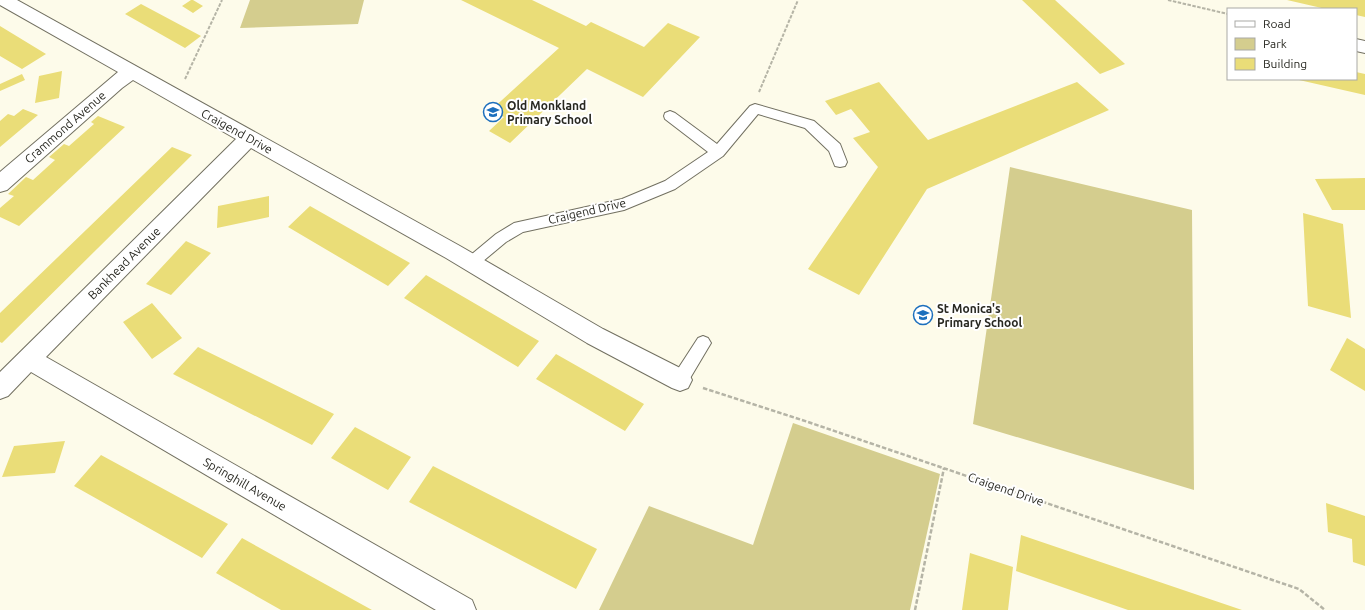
<svg xmlns="http://www.w3.org/2000/svg" width="1365" height="610" viewBox="0 0 1365 610" font-family="Ubuntu,sans-serif">
<rect width="100%" height="100%" fill="#fdfbea"/>
<path fill="#d4cd8e" d="M250 0H364L358 24 240 28Z
M1010 167 1192 210 1194 490 973 424Z
M793 423 940 474 910 610H599L649 506 753 545Z"/>
<path fill="#eadd78" d="M191 0H193L203 6 193 13 182 6Z
M461 0H532L586 26 591 22 644 47 668 23 700 37 643 97 587 69 510 143 489 131 504 117 491 110 559 48Z
M1022 0H1055L1125 64 1100 74Z
M1287 0H1365V17L1356 15V9H1326Z
M141 4 201 36 185 48 125 14Z
M0 26 46 54 22 69 0 56Z
M62 71 59 98 35 103 39 76Z
M1356 72 1365 74V95L1299 80 1356 79Z
M22 74 25 80 0 91V84Z
M879 82 928 140 1077 82 1109 110 927 189 859 295 808 269 878 167 853 138 870 132 851 109 836 115 825 101Z
M23 109 38 115 0 147V121L8 114 14 116Z
M98 116 125 127 19 226 0 217V208L14 196 8 194 26 177 33 180 55 160 49 157 64 144 69 146 94 124 91 122Z
M172 147 192 155 2 343 0 342V313Z
M1365 178V210H1332L1315 179Z
M269 196V217L217 228 218 206Z
M310 206 410 263 388 286 288 227Z
M1303 213 1343 224 1351 318 1308 306Z
M186 241 211 253 171 295 146 284Z
M426 275 539 341 518 367 404 298Z
M152 303 182 338 152 359 123 322Z
M1347 338 1365 349V391L1330 370Z
M198 347 334 414 312 445 173 374Z
M556 354 644 404 625 431 536 379Z
M355 427 411 457 388 490 331 458Z
M65 441 55 473 2 477 14 446Z
M101 455 228 524 202 558 74 486Z
M433 466 597 549 576 589 409 502Z
M1326 503 1365 516V566L1353 562 1352 539 1328 532Z
M1021 535 1242 610H1128L1016 571Z
M242 538 372 610H281L216 573Z
M970 553 1013 567 1008 610H962Z"/>
<g fill="none" stroke-linecap="round" stroke-linejoin="round">
<g stroke="#727061" stroke-width="2">
<path id="lane" d="M755 104 814 121 840 144 847 162 845 166 840 167 835 166 829 151 805 128 758 114 723 156 675 189 624 210 523 232 506 242 476 267 471 269 466 267 464 263 466 259 496 234 514 223 622 199 665 181 708 152 665 119 664 116 665 113 670 111 675 113 717 144 750 106Z
M703 336 708 338 711 343 708 348 686 385 680 387 674 385 672 380 674 375 698 338Z"/>
</g>
<g stroke="#727061" stroke-width="2">
<path id="street" d="M0 0H17L460 246 603 329 688 372 692 380 688 388 680 391 672 388 587 343 446 258 251 148 46 357 472 600 476 610H436L31 372 8 396 0 399V372L236 139 133 80 122 88 7 190 0 192V172L118 72 0 5Z
M1356 39 1365 41V53L1356 51Z"/>
</g>
<path stroke="#b5b4a6" stroke-width="2" stroke-dasharray="3.5 1.5" stroke-linecap="butt" d="M1168 0 1228 14
M185 79 222 0
M759 92 798 0"/>
<path stroke="#b5b4a6" stroke-width="2.5" stroke-dasharray="4.5 2" stroke-linecap="butt" d="M703 388 808 422 1299 589 1325 610
M915 610 944 468"/>
<use href="#lane" fill="#fff" fill-rule="evenodd"/>
<use href="#street" fill="#fff" fill-rule="evenodd"/>
</g>
<defs>
<g id="school-ring" transform="scale(1)"><circle r="9.5" fill="#fff" stroke="#1c6fbd" stroke-width="1.5"/><path d="M0-5L7-2L0 1L-7-2ZM-4 1L0 2.5L4 1V4Q0 6-4 4Z" fill="#1c6fbd"/></g>
</defs>
<g fill-rule="evenodd">
<use href="#school-ring" x="493" y="112"/>
<use href="#school-ring" x="923" y="315"/>
</g>
<g text-anchor="middle" dominant-baseline="central" stroke-width="4" stroke-linejoin="round" paint-order="stroke">
<g font-size="12" font-weight="bold" fill="#282821" stroke="#fff" text-anchor="start">
<text x="507" y="105">Old Monkland<tspan x="507" dy="14">Primary School</tspan></text>
<text x="937" y="308">St Monica's<tspan x="937" dy="14">Primary School</tspan></text>
</g>
<g font-size="12" fill="#282821" stroke="#fff">
<text transform="translate(65 127) rotate(-41)">Crammond Avenue</text>
<text transform="translate(237 131) rotate(29)">Craigend Drive</text>
<text transform="translate(587 211) rotate(-13)">Craigend Drive</text>
<text transform="translate(124 263) rotate(-45)">Bankhead Avenue</text>
<text transform="translate(245 484) rotate(30)">Springhill Avenue</text>
<text transform="translate(1006 489) rotate(19)">Craigend Drive</text>
</g>
</g>
<rect x="1227" y="8" width="130" height="72" fill="#ffffff" stroke="#a9a9a6"/>
<rect x="1235" y="21" width="20" height="6" fill="#ffffff" stroke="#a9a9a6"/>
<text x="1263" y="28" font-size="12" fill="#282821">Road</text>
<rect x="1235" y="38" width="20" height="12" fill="#d4cd8e" stroke="#a9a9a6"/>
<text x="1263" y="48" font-size="12" fill="#282821">Park</text>
<rect x="1235" y="58" width="20" height="12" fill="#eadd78" stroke="#a9a9a6"/>
<text x="1263" y="68" font-size="12" fill="#282821">Building</text>
</svg>
